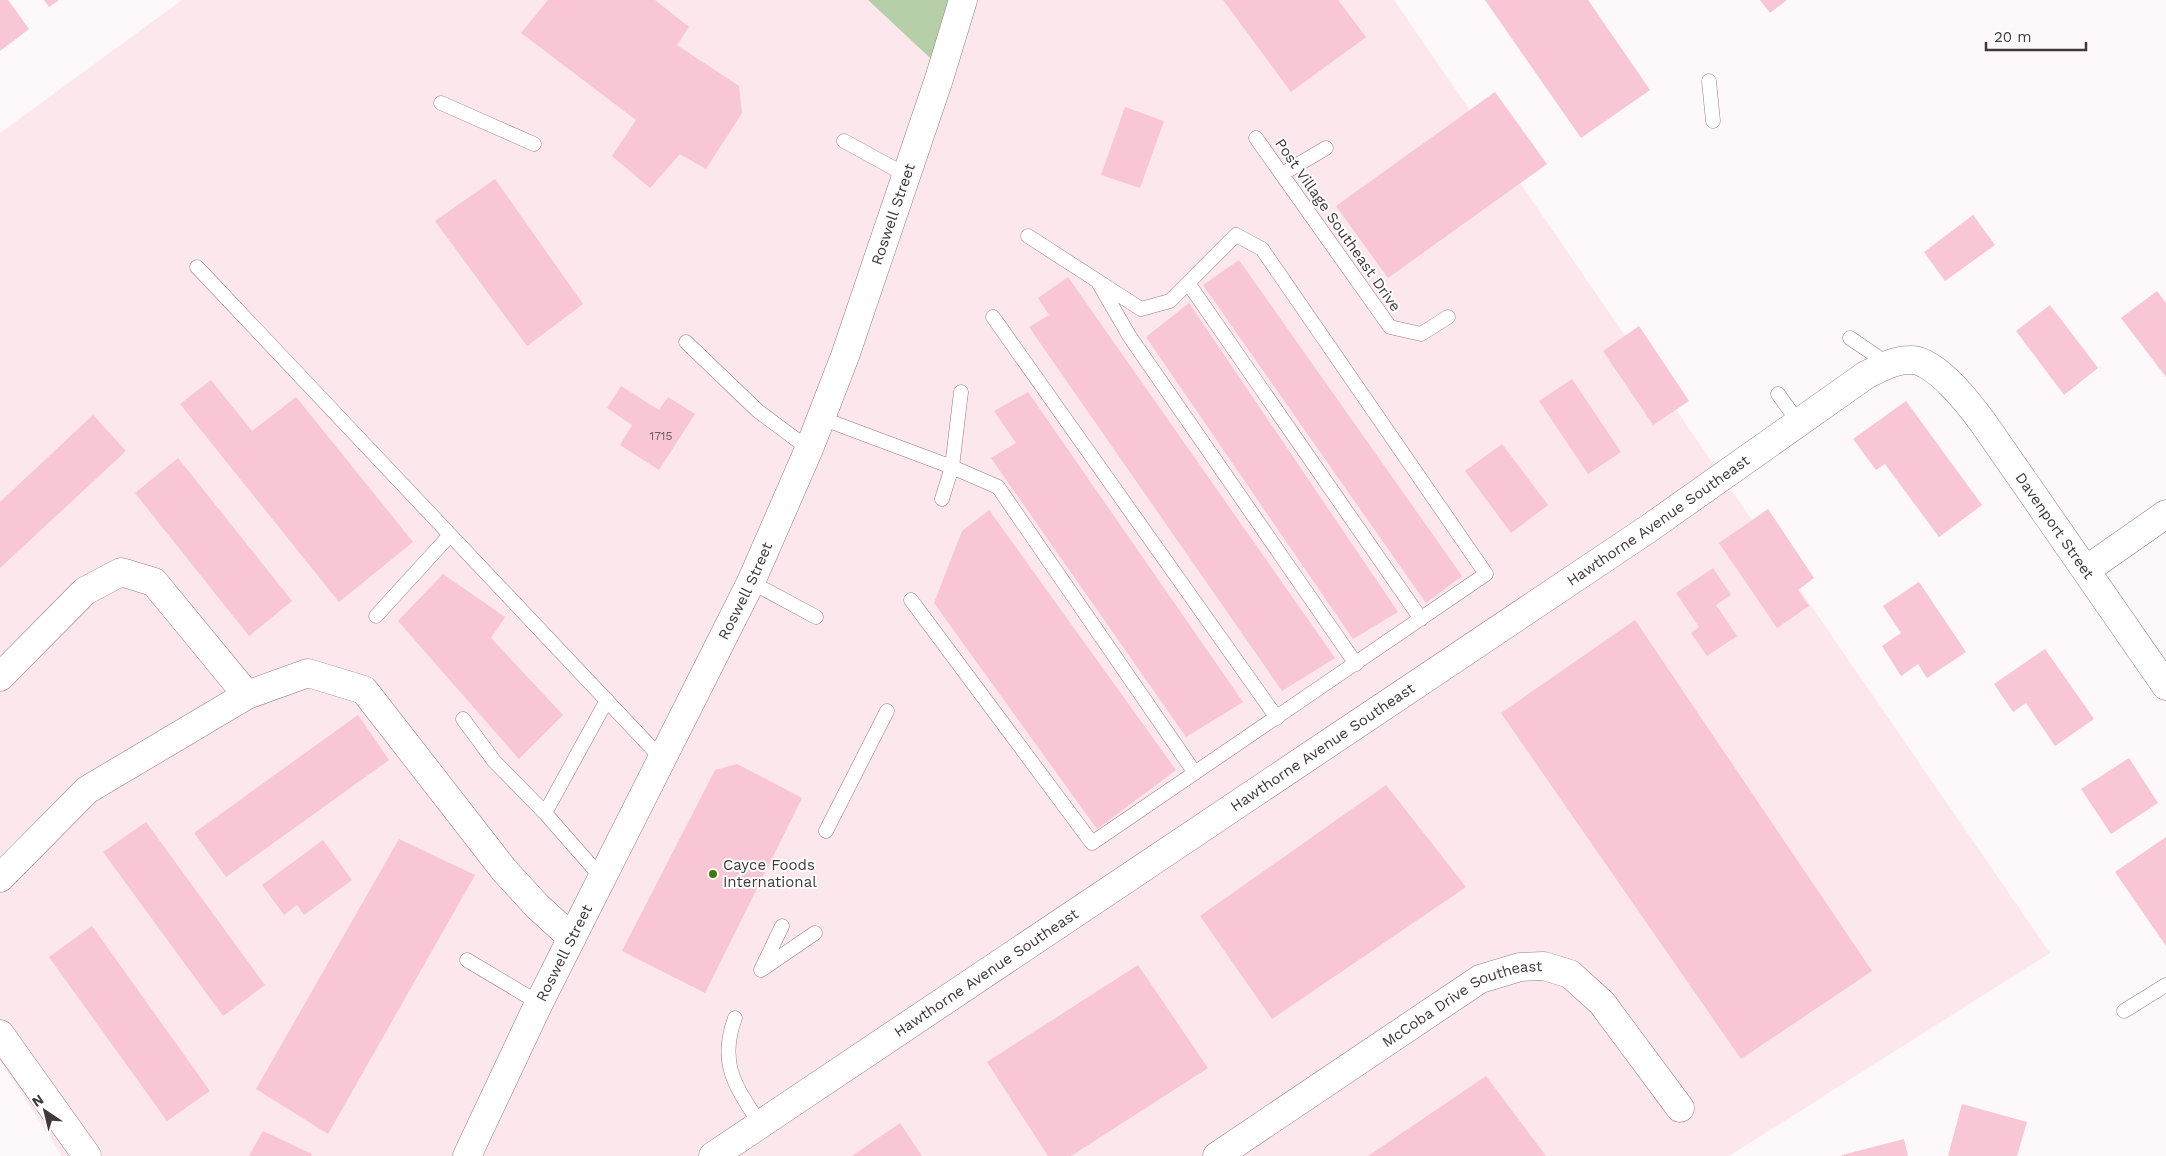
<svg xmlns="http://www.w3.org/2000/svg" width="2166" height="1156" viewBox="0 0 2166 1156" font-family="'Work Sans',sans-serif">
<rect width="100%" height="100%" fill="#fdf8fa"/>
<path fill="#fce7ed" d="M182 0H868L944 71 970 0H1394L2050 953 1729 1156H62L0 1060V133Z"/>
<path fill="#b7cfa8" d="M868 0H970L944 71Z"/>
<path fill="#f8c6d4" d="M0 0H8L29 29 0 51Z
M44 0H59L49 7Z
M548 0H655L689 27 677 45 739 86 742 113 706 169 680 154 650 188 612 156 636 120 521 33Z
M1223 0H1338L1366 37 1291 92Z
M1485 0H1588L1650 90 1581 138Z
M1760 0H1787L1770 13Z
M1495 92 1547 164 1388 278 1336 206Z
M1125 107 1164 121 1140 188 1101 175Z
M495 179 583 304 527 346 435 221Z
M1973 215 1995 245 1945 281 1924 252Z
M1239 260 1462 576 1426 603 1203 285Z
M1068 277 1335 658 1282 691 1029 327 1049 315 1038 298Z
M2157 291 2166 303V377L2121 318Z
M1189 303 1398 612 1353 639 1146 337Z
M2050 305 2098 368 2064 395 2016 331Z
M1639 326 1689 401 1653 425 1603 351Z
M1572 379 1621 452 1588 474 1539 401Z
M211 380 252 431 296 397 413 542 339 602 180 404Z
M621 386 659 410 668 397 695 414 659 470 620 445 632 425 607 408Z
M1028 392 1243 702 1186 737 991 458 1016 443 994 411Z
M1906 401 1982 505 1939 537 1885 464 1876 470 1853 439Z
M93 415 126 451 0 568V502Z
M1502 444 1548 505 1511 533 1465 471Z
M178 458 292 601 249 636 135 493Z
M1768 509 1814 578 1798 590 1809 606 1777 628 1719 543Z
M989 510 1176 770 1097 829 934 603 962 531Z
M1713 568 1731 595 1716 605 1737 636 1707 656 1691 633 1699 627 1676 593Z
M443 574 505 617 491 638 563 715 519 759 398 621Z
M1919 582 1966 652 1927 678 1918 664 1901 676 1882 646 1901 633 1883 606Z
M1635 620 1872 971 1741 1059 1501 713Z
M2045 649 2094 719 2055 746 2026 703 2013 712 1994 684Z
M358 715 389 760 226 877 194 833Z
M2129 758 2158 803 2111 834 2081 789Z
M737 764 802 798 705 993 622 951 715 770Z
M1386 785 1466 887 1272 1019 1200 916Z
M146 822 265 985 223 1016 103 852Z
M2166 837V946L2115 872Z
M399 839 475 875 328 1134 256 1089Z
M323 840 352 880 304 915 297 905 284 915 262 885Z
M92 926 210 1091 167 1121 49 957Z
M1138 965 1208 1068 1071 1156H1048L987 1062Z
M1486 1076 1546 1156H1368Z
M1962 1104 2027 1122 2017 1156H1948Z
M900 1123 922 1156H852Z
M263 1131 312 1154 311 1156H249Z
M1904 1139 1908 1156H1842V1155Z"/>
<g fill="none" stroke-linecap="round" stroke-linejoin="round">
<g stroke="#957e84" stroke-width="15">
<path id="lane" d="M1709 81 1713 121
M441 103 534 144
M1256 138 1390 327 1421 334 1448 317
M844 141 906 175
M1282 174 1326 148
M197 267 663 760
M1098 282 1130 337 1356 664
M1188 283 1421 619
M993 317 1277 718
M1850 338 1888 364
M686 342 758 411 809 449
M1778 394 1799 423
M821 418 952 467 998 487 1195 773
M942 499 952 467 961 392
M751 582 816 617
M911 600 1092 843 1486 574 1262 249 1236 235 1170 301 1141 309 1028 236
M376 616 450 535
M463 719 494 761 545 813
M826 831 887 711
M602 878 545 813 607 700
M467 960 539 1003
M761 970 815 933
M761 970 782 926
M2124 1011 2166 985
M735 1018C718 1064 736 1087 760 1124"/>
</g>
<g stroke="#957e84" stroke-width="29">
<g id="street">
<path d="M2086 570 2166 514"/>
<path d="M0 677 85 591 121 572 154 582 247 695"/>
<path d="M0 878 87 790 247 695 308 673 364 690 504 870 537 906 572 938"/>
<path d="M0 1034 87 1156"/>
<path id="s1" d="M713 1156 1648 529 1866 375C1880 368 1894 360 1910 360 1934 358 1971 406 1984 424L2166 686"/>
<path id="s2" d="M1217 1156 1480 979 1520 967 1544 966 1570 974 1602 1003 1680 1108"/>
</g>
</g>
<g stroke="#957e84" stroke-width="29">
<g id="secondary">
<path id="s3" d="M467 1156 539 1003 751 582 809 449 845 356 939 79 963 0"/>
</g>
</g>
<use href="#lane" stroke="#fff" stroke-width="14"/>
<use href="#street" stroke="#fff" stroke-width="28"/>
<use href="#secondary" stroke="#fff" stroke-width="28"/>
</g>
<circle fill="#42790a" stroke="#fff" stroke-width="2" cx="713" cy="874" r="5"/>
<g text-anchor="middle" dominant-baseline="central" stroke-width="4" stroke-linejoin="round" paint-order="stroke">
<g font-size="12" fill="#6f5c60">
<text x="661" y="436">1715</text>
</g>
<g font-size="15" fill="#41383a" stroke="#fff">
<text stroke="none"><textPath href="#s3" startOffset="1035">Roswell Street</textPath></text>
<text transform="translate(1338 225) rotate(55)">Post Village Southeast Drive</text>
<text stroke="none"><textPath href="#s1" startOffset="1139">Hawthorne Avenue Southeast</textPath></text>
<text stroke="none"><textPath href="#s1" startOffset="1664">Davenport Street</textPath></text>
<text stroke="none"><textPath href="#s3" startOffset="630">Roswell Street</textPath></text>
<text stroke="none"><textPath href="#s1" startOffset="734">Hawthorne Avenue Southeast</textPath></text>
<text stroke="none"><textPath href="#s3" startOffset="225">Roswell Street</textPath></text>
<text stroke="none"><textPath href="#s1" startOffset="329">Hawthorne Avenue Southeast</textPath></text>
<text stroke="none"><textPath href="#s2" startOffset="291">McCoba Drive Southeast</textPath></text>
</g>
<g font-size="15" fill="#41383a" stroke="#fff" text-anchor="start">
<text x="723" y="865">Cayce Foods<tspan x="723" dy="17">International</tspan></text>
</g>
</g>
<g transform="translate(45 1111) rotate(325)" stroke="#ffffff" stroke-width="4" paint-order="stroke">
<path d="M0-4L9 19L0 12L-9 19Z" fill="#41383a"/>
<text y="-8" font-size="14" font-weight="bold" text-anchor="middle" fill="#41383a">N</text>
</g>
<path d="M1986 42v8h100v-8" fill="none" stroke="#41383a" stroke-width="2.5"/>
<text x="1994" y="42" font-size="15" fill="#41383a" stroke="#ffffff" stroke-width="4" paint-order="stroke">20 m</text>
</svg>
